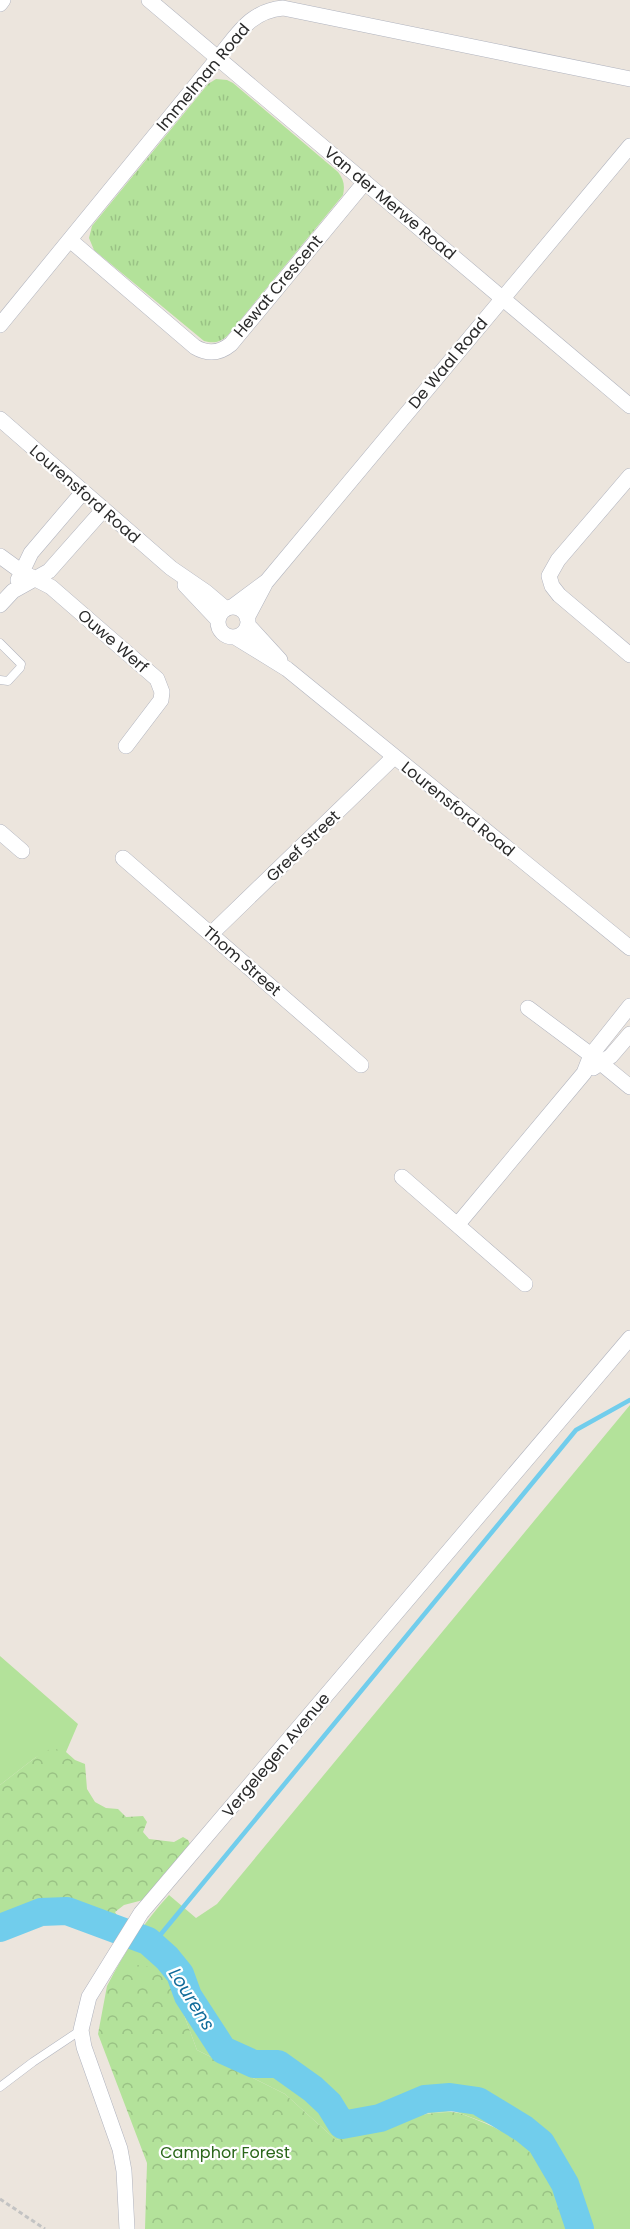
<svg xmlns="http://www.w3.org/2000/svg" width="630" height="2229" viewBox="0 0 630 2229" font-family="Poppins,sans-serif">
<defs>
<pattern id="forest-crowns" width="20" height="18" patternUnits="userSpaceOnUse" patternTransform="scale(1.5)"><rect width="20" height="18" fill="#b3e29a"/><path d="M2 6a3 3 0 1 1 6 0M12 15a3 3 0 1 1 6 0" fill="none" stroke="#9ac285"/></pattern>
<pattern id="park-tufts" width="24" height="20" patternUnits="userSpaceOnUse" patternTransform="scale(1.5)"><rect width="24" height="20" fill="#b3e29a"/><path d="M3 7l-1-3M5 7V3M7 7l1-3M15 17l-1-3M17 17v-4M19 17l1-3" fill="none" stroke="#9ac285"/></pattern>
</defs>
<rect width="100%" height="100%" fill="#ece5dd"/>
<path fill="#b3e29a" d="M630 1405V2229H572L569 2218 497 2127 454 2111 421 2114 336 2140 285 2094 197 2050 167 1969 107 1986C124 1953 144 1922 169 1895L196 1918 217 1904Z
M0 1656 78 1724 66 1752 36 1757 0 1785Z"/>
<path fill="url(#forest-crowns)" d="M52 1748 66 1752 75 1760 85 1764 87 1789 95 1802 106 1808 118 1809 126 1817 143 1816 147 1822 143 1832 149 1839 174 1842 183 1837 188 1840 191 1846 163 1875 152 1894 143 1900 124 1905 115 1912 122 1924 113 1926 71 1907 45 1906 0 1919V1785L36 1757Z
M137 1965 167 1969 197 2050 285 2094 336 2140C374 2129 411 2112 451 2112 460 2112 469 2117 477 2120 525 2137 562 2179 572 2229H145L147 2163 98 2034 107 1986Z"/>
<path fill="url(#park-tufts)" d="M216 79 227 80 233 83 338 172C344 180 345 186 343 195L228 335C221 342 214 344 204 341L94 250 89 238 92 226 208 84Z"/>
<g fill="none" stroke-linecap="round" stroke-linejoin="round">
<path stroke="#71cdec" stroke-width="4.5" d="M152 1945 576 1430 630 1400"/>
<path stroke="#71cdec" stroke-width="28" d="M0 1928 41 1912 67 1911 148 1941 167 1958 180 1974 188 1996 223 2050 254 2064H278L313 2089 329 2104 342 2125 380 2118 425 2099 450 2097 478 2101 524 2129 541 2143 565 2184 580 2229"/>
<g stroke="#b0b3be" stroke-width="9">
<path id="service" d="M0 643 21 664 20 668 8 681 0 680
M0 2087 33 2062 81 2030"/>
</g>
<g stroke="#b0b3be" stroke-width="16">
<path id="minor" d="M149 0 630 406
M0 4 3 0
M70 240 195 347C207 354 219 354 231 344L365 182
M0 325 218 58C238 34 250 11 283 8L630 79
M0 419 171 568 206 592 226 609
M630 476 558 560 549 576 552 586 559 595 630 655
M0 556 22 572 51 587 157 679 162 692 161 700 126 746
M18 580 31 553 83 492
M185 585 218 620
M0 605 13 591 49 571 103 510
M232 607 267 581 630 146
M218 622a15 15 0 1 1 30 0a15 15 0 1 1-30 0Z
M247 618 265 584
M248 625 280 660
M235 637 287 669 630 948
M0 832 22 851
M123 858 361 1065
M211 934 394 757
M528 1008 591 1055 630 1087
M593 1068 611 1056 630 1034
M402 1177 525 1284
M458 1224 584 1073 591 1055 630 1006
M127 2229 124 2171 120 2149 84 2047 81 2030 89 1997 141 1913 630 1338"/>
</g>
<path stroke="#c3c3c3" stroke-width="3" stroke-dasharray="4.5 3" stroke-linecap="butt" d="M0 2199 45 2229"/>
<use href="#service" stroke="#fff" stroke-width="8"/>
<use href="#minor" stroke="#fff" stroke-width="15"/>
</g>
<g text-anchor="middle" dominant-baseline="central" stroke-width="4.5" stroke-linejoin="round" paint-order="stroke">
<g font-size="16" fill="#2a2a2a" stroke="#fff">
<text transform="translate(203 77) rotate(-50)">Immelman Road</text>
<text transform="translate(390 203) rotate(40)">Van der Merwe Road</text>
<text transform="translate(278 286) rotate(-50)">Hewat Crescent</text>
<text transform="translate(448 363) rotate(-50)">De Waal Road</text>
<text transform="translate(85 494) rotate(41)">Lourensford Road</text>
<text transform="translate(113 641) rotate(41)">Ouwe Werf</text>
<text transform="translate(458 809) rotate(39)">Lourensford Road</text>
<text transform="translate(303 846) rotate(-44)">Greef Street</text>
<text transform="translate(242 961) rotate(41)">Thom Street</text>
<text transform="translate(276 1755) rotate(-50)">Vergelegen Avenue</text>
</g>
<g font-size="16" fill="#2b671b" stroke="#fff">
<text x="225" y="2152">Camphor Forest</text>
</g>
<g font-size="18" font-style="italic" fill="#106b99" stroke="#fff">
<text transform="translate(192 1999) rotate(58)">Lourens</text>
</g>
</g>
</svg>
